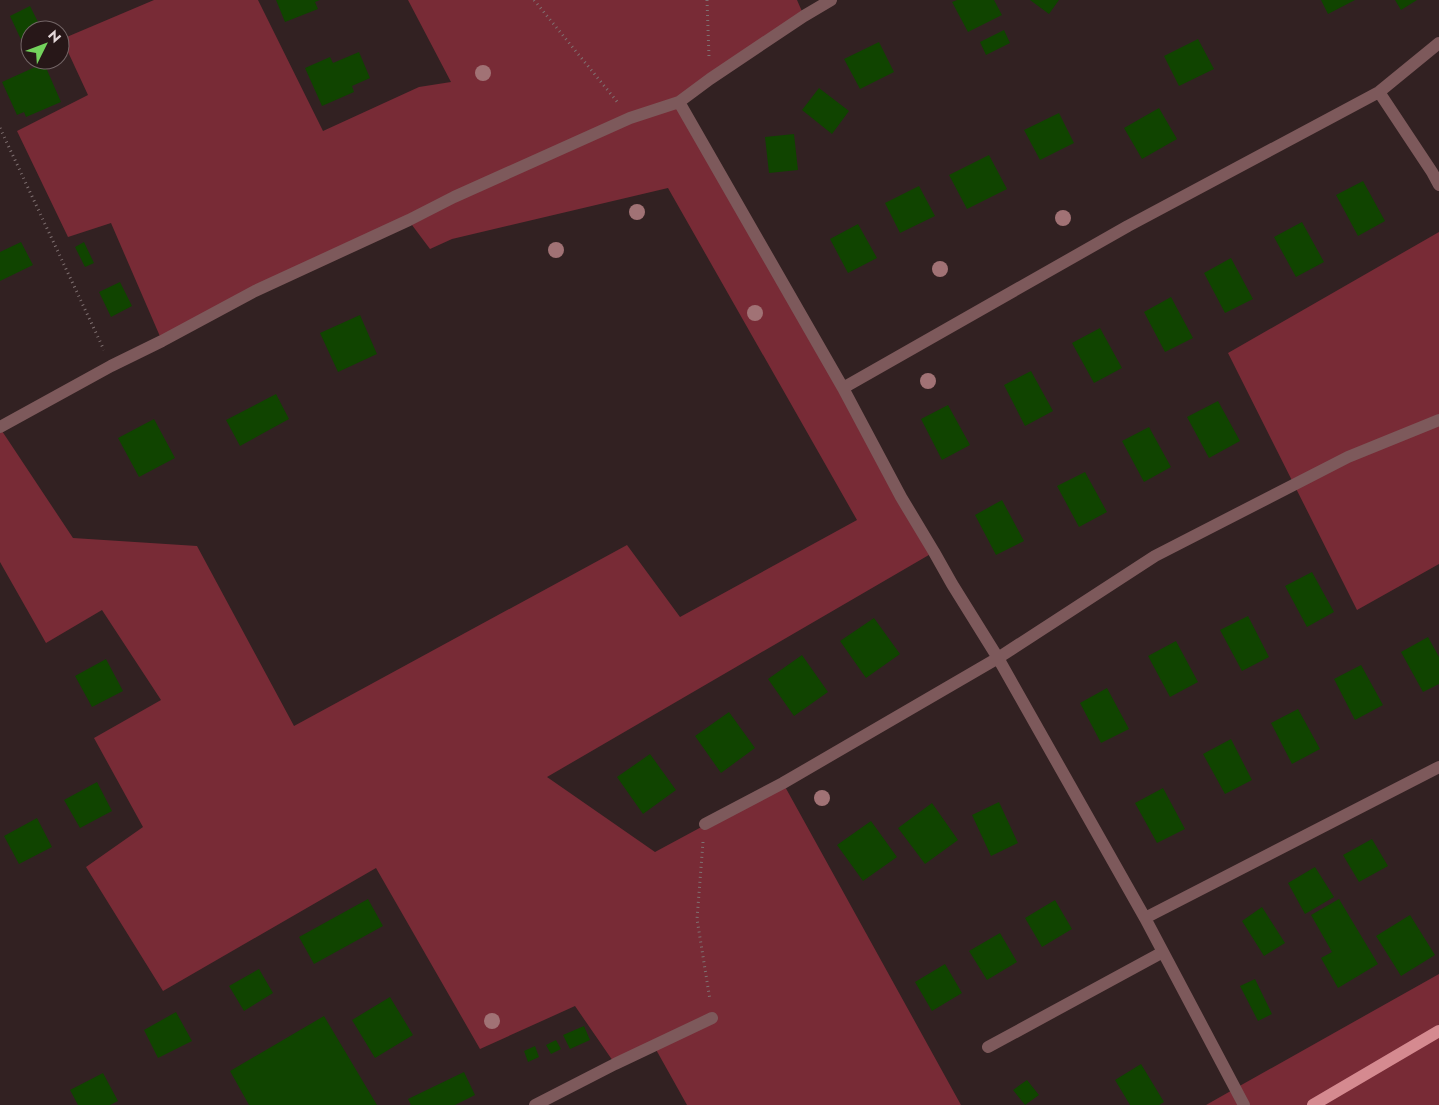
<svg xmlns="http://www.w3.org/2000/svg" width="1439" height="1105" viewBox="0 0 1439 1105" font-family="Jost,sans-serif">
<rect width="100%" height="100%" fill="#322122"/>
<path fill="#782b36" d="M154 0H258L323 131 419 87 451 82 408 0H797L804 16 679 103 934 552 547 777 655 852 783 783 961 1105H687L654 1046 615 1064 575 1006 480 1049 376 868 163 991 86 867 143 827 94 738 161 700 102 610 46 643 0 562V428L73 538 197 546 294 726 627 545 680 617 857 520 668 188 452 239 430 249 409 221 162 341 111 223 68 237 17 131 88 95 62 39Z
M1439 232V564L1357 610 1228 353Z
M1439 974V1105H1206L1236 1088Z"/>
<path fill="#104400" d="M276 0H320L315 2 318 9 285 22Z
M957 0H994L1002 15 968 32 952 2Z
M1030 0H1059L1049 14Z
M1321 0H1355L1328 14Z
M1395 0H1417L1401 10Z
M30 6 42 30H30V44L24 46 10 16Z
M1004 30 1010 43 986 55 980 42Z
M1198 39 1214 69 1179 86 1164 56Z
M879 42 894 72 860 89 844 59Z
M359 52 370 78 352 86 354 92 322 106 305 68 330 57 333 63Z
M44 63 61 102 26 117 24 112 17 115 2 82Z
M819 88 849 111 832 134 802 110Z
M1159 108 1177 139 1142 159 1124 128Z
M1059 113 1074 143 1040 160 1024 130Z
M794 134 798 170 769 173 765 137Z
M989 155 1007 189 967 209 949 175Z
M1363 181 1385 221 1358 236 1336 195Z
M919 186 935 216 900 233 885 203Z
M1302 222 1324 262 1296 277 1274 237Z
M858 224 877 258 848 273 830 239Z
M21 242 33 265 0 281V252Z
M84 242 94 263 85 267 75 247Z
M1231 258 1253 299 1225 313 1204 273Z
M120 282 132 306 111 317 99 292Z
M1171 297 1193 338 1165 352 1144 312Z
M360 315 377 354 338 372 320 333Z
M1100 328 1122 368 1094 383 1072 343Z
M1031 371 1053 411 1025 426 1004 385Z
M276 394 289 419 240 446 226 420Z
M1218 401 1240 441 1209 458 1187 417Z
M948 405 970 445 942 460 921 419Z
M154 419 175 458 139 477 118 438Z
M1149 427 1171 467 1144 482 1122 441Z
M1085 472 1107 512 1079 527 1057 486Z
M1002 500 1024 541 996 555 975 515Z
M1312 572 1334 612 1307 627 1285 586Z
M1248 616 1269 657 1242 671 1220 630Z
M874 618 900 654 866 678 840 641Z
M1428 637 1439 657V684L1423 692 1401 652Z
M1176 641 1198 682 1170 697 1148 656Z
M802 655 828 692 794 716 768 679Z
M106 659 123 691 92 707 75 676Z
M1361 665 1383 705 1355 720 1334 679Z
M1107 688 1129 729 1101 743 1080 703Z
M1298 709 1320 749 1292 764 1271 723Z
M729 712 755 748 721 773 695 736Z
M1231 739 1252 780 1225 794 1203 754Z
M650 754 676 790 643 814 617 777Z
M97 782 112 811 80 828 64 800Z
M1163 788 1185 829 1157 843 1135 803Z
M999 802 1018 843 991 856 972 815Z
M932 803 958 840 925 864 898 828Z
M37 818 52 847 19 864 4 836Z
M871 821 897 857 863 881 837 845Z
M1372 839 1388 866 1359 882 1343 855Z
M1315 867 1334 897 1305 914 1288 883Z
M368 899 383 926 314 964 299 937Z
M1339 899 1378 964 1338 988 1321 958 1332 952 1311 915Z
M1055 900 1072 929 1042 947 1025 918Z
M1262 907 1285 943 1264 956 1242 921Z
M1410 915 1435 955 1401 976 1376 936Z
M1000 933 1017 962 987 980 969 951Z
M945 964 962 993 932 1011 915 982Z
M259 969 273 993 244 1011 229 986Z
M1255 979 1272 1014 1258 1021 1240 986Z
M390 997 413 1035 375 1058 352 1020Z
M176 1012 192 1041 158 1058 144 1030Z
M324 1016 377 1105H249L230 1071Z
M584 1026 590 1040 570 1049 563 1035Z
M556 1040 561 1049 551 1054 546 1045Z
M535 1046 539 1057 528 1062 524 1051Z
M1141 1064 1164 1102 1159 1105H1130L1115 1080Z
M464 1072 475 1095 455 1105H411L408 1099Z
M103 1073 118 1101 110 1105H78L70 1090Z
M1027 1080 1039 1095 1025 1105 1013 1090Z"/>
<g fill="none" stroke-linecap="round" stroke-linejoin="round">
<path stroke="#7f7071" stroke-width="3" stroke-dasharray="1 4" stroke-linecap="butt" d="M534 0 619 104
M707 0 709 57
M0 128 104 350
M703 842 697 919 710 1000"/>
<path stroke="#7d595b" stroke-width="12" d="M1379 92 1432 172 1439 185
M679 102 843 388 901 497 934 552 952 584 998 658 1145 918 1244 1105
M843 388 1128 226 1379 92 1439 43
M0 427 111 366 162 341 255 291 409 220 454 197 630 118 679 102 710 79 804 16 831 0
M705 824 783 783 998 658 1155 556 1348 457 1439 420
M1145 918 1439 767
M988 1047 1163 952
M535 1105 615 1064 712 1018"/>
<path stroke="#d58a90" stroke-width="12" d="M1313 1105 1439 1031"/>
</g>
<g fill="#a17275">
<circle cx="483" cy="73" r="8"/>
<circle cx="637" cy="212" r="8"/>
<circle cx="1063" cy="218" r="8"/>
<circle cx="556" cy="250" r="8"/>
<circle cx="940" cy="269" r="8"/>
<circle cx="755" cy="313" r="8"/>
<circle cx="928" cy="381" r="8"/>
<circle cx="822" cy="798" r="8"/>
<circle cx="492" cy="1021" r="8"/>
</g>
<g transform="translate(45 45) rotate(48)"><circle r="24" fill="#271718" stroke="#736566"/>
<path d="M0-4L9 19L0 12L-9 19Z" fill="#73d25c"/>
<text y="-8" font-size="14" font-weight="bold" text-anchor="middle" fill="#e5d9da">N</text>
</g>
</svg>
